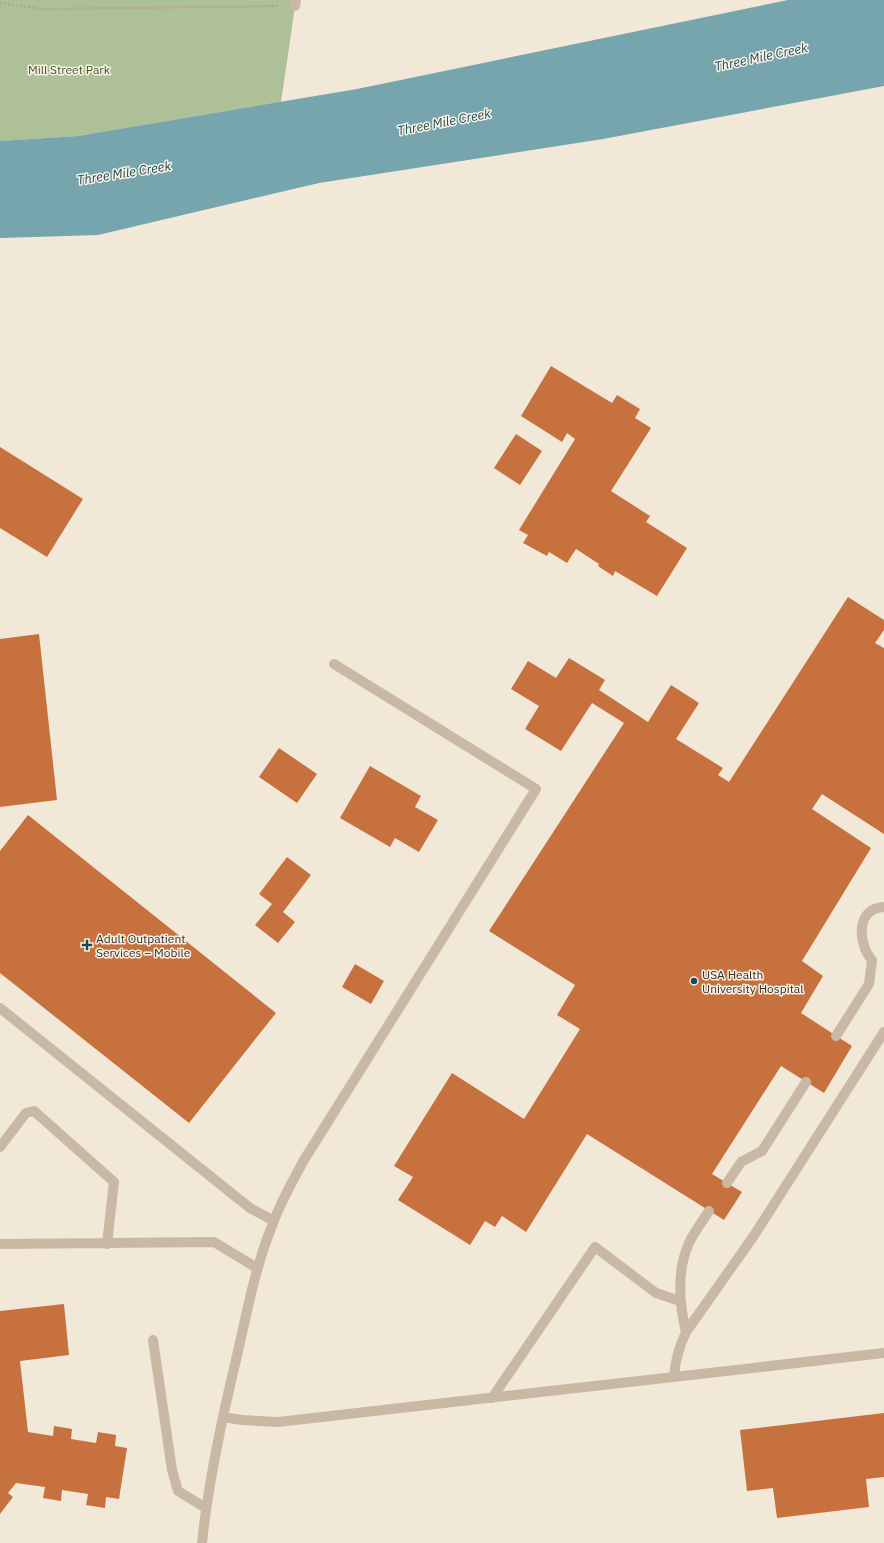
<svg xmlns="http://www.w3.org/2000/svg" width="884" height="1543" viewBox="0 0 884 1543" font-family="'IBM Plex Sans',sans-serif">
<rect width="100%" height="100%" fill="#f1e8d8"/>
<path fill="#adc098" d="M0 0H296L281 102 78 136 0 141Z"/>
<path fill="#76a5ae" d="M788 0H884V86L603 139 319 183 98 235 0 238V141L78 136 357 89Z"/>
<path fill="#c7713f" d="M551 366 612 403 617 395 640 409 635 418 651 428 611 491 650 516 646 522 687 548 657 596 615 571 613 576 598 566 599 564 576 549 567 563 549 552 547 556 523 543 528 535 519 530 575 439 567 433 562 442 521 416Z
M516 434 542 451 520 485 494 468Z
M0 447 83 499 47 557 0 528Z
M848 597 884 620V630L875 643 884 648V834L822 794 812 809 871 848 802 961 823 976 801 1013 852 1046 824 1093 781 1066 712 1174 742 1192 724 1220 587 1134 526 1232 502 1216 495 1227 485 1221 470 1245 398 1200 413 1177 394 1166 452 1073 524 1119 580 1029 557 1015 575 985 489 931 624 723 592 703 561 751 525 729 539 706 511 689 528 661 556 678 569 658 605 680 599 690 648 722 671 685 699 703 676 739 723 768 718 775 729 782Z
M39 634 57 800 0 807V639Z
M279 748 317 774 297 803 259 777Z
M370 766 421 796 415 807 438 820 419 852 395 838 390 847 340 818Z
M28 815 276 1013 189 1123 0 973V851Z
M287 857 311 875 283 912 295 922 278 943 255 925 272 904 259 894Z
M355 964 384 981 371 1004 342 987Z
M64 1304 69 1355 20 1361 28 1432 53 1436 54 1426 72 1429 71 1439 96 1443 98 1432 116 1435 115 1446 127 1448 119 1499 106 1497 105 1508 86 1505 88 1494 62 1490 61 1501 43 1498 45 1487 16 1483 8 1493 13 1497 0 1514V1311Z
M884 1413V1477L866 1479 869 1507 777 1518 773 1488 747 1491 740 1430Z"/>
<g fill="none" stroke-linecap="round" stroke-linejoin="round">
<path stroke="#b5a38e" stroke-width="2.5" stroke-dasharray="2 2" stroke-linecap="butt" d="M0 3 44 9 279 6"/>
<path stroke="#c9b9a4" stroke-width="10" d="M0 1008 250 1208 274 1221
M836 1036 869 984 872 960C858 945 855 908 884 907
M0 1147 26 1113 34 1111 114 1182 107 1244
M727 1183 741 1162 762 1151 806 1082
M0 1244 214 1242 257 1268
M686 1332C679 1303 676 1272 689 1243 694 1232 702 1222 709 1211
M153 1340 172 1470 178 1491 206 1508
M674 1377C675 1360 679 1347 686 1332L753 1237 884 1032
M492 1398 595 1247 656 1293 680 1301
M223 1417 242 1420 278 1422 884 1353
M202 1543C208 1483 221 1423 235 1364 246 1318 254 1270 272 1226 280 1203 292 1182 304 1160L536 789 334 664"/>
<path stroke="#c9b9a4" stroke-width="10" d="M295 6 296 0"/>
</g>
<g fill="#1b4a56" stroke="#f9f2e4" stroke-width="1.5">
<path d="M85 939h4v4h4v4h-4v4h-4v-4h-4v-4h4z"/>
<circle cx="694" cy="981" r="4"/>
</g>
<g text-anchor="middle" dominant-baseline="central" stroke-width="3" stroke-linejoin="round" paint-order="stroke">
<g font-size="12" fill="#3e5229" stroke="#f9f2e4">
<text x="69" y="69">Mill Street Park</text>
</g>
<g font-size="12" fill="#342c26" stroke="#f9f2e4" text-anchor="start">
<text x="96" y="938">Adult Outpatient<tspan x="96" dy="14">Services – Mobile</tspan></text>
<text x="702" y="974">USA Health<tspan x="702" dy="14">University Hospital</tspan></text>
</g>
<g font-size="13" font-style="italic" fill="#1b4a56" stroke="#f9f2e4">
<text transform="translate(761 57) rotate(-12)">Three Mile Creek</text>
<text transform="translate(444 122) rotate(-11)">Three Mile Creek</text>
<text transform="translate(124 173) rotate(-9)">Three Mile Creek</text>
</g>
</g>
</svg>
